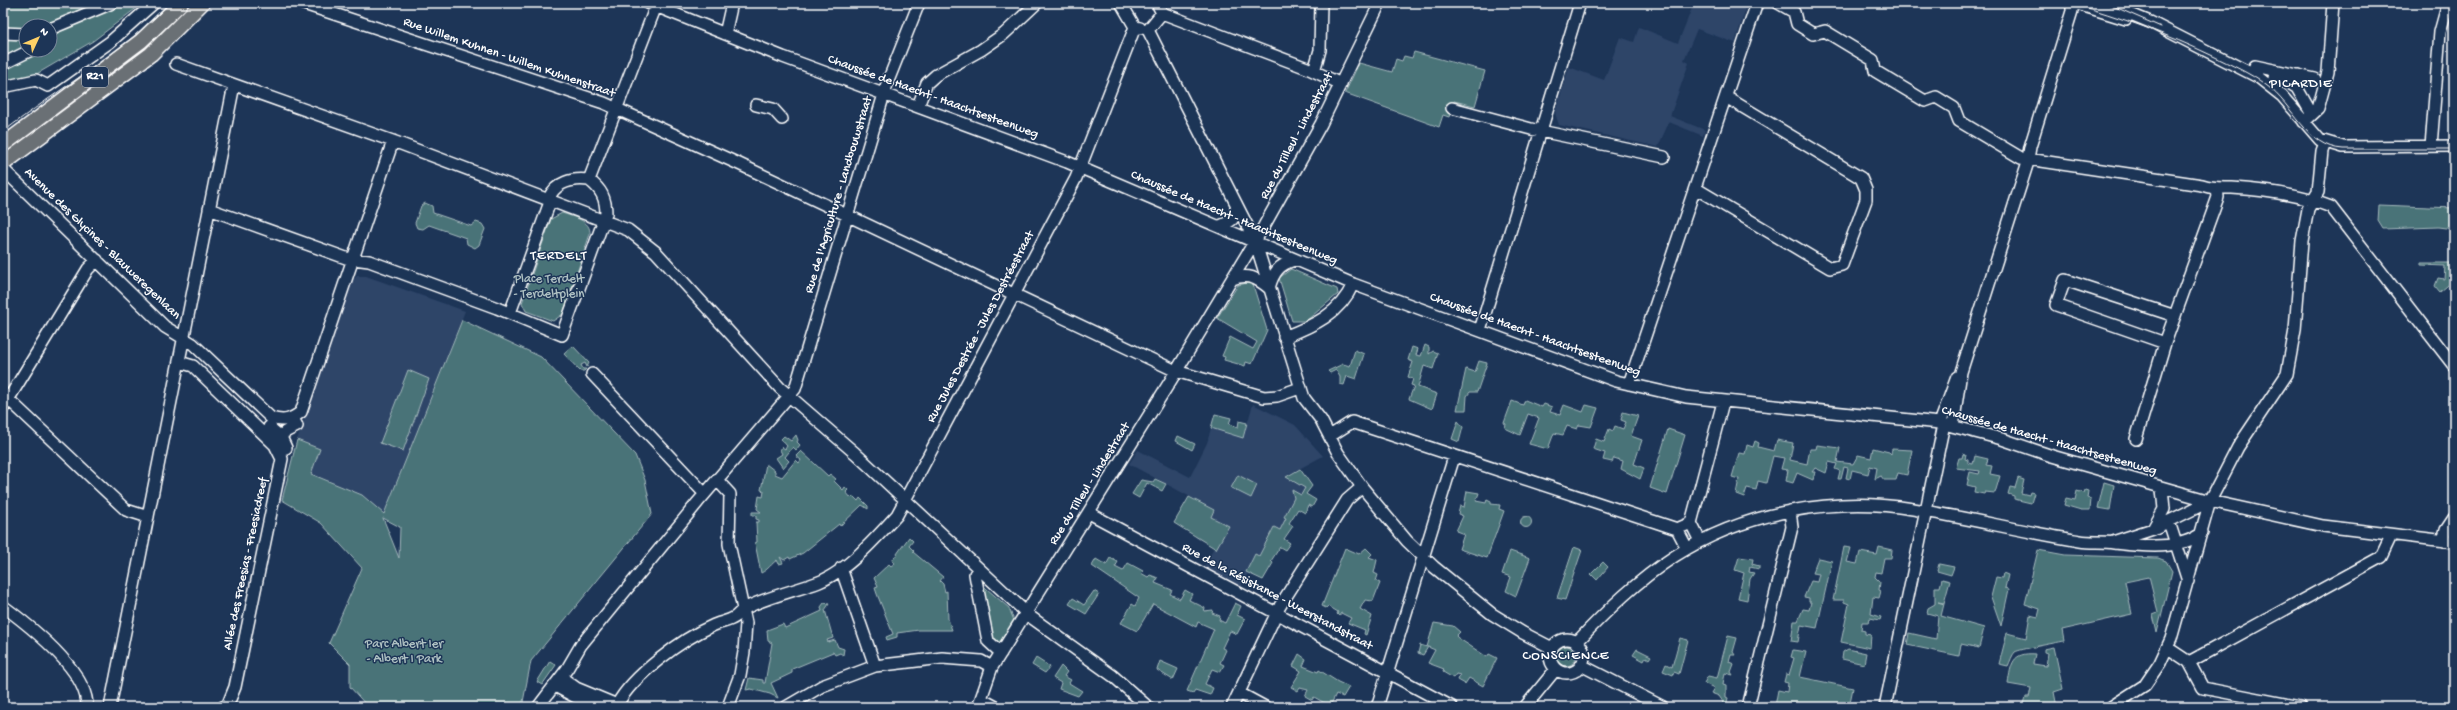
<svg xmlns="http://www.w3.org/2000/svg" width="2457" height="710" viewBox="0 0 2457 710" font-family="'Gochi Hand',sans-serif">
<rect width="100%" height="100%" fill="#1d3557"/>
<filter id="ink" filterUnits="userSpaceOnUse"><feTurbulence type="fractalNoise" baseFrequency=".025" numOctaves="2"/><feDisplacementMap in="SourceGraphic" scale="8" xChannelSelector="R" yChannelSelector="G"/><feConvolveMatrix kernelMatrix="1 2 1 2 8 2 1 2 1" color-interpolation-filters="sRGB"/></filter>
<g filter="url(#ink)">
<path fill="#2d4468" d="M1694 3H1741L1745 11 1735 43 1697 29 1684 60 1689 63 1670 116 1705 130 1703 136 1669 122 1658 147 1559 125 1555 113 1569 67 1604 80 1620 37 1634 42 1639 27 1678 43Z
M357 276H366L465 311 384 514 362 495 311 474 297 440 353 280Z
M1253 404 1295 425 1323 456 1288 475 1309 488 1255 577 1248 573 1241 587 1204 567 1214 547 1196 538V500L1129 464 1138 450 1190 477 1207 443 1211 428 1243 438Z"/>
<path fill="#4a7378" stroke="#a4b9bc" fill-rule="evenodd" d="M3 3H143L93 41 35 75 3 82ZM26 26H50V50H26Z
M1414 52 1485 71 1475 106 1454 101 1449 117 1443 115 1439 127 1345 93 1359 63 1392 72 1396 59 1402 61 1404 56 1412 58Z
M425 203 432 206 433 213 471 226 476 222 482 224 485 229 479 245 475 248 467 244 466 238 429 225 423 229 417 228 415 223 421 206Z
M2379 205 2454 208V229L2438 227 2383 229 2378 221Z
M562 213C573 217 591 220 590 234L563 314 553 321 526 311 522 303 551 219Z
M2421 263H2454V280L2440 292 2435 286 2438 278 2444 279 2445 266 2421 265Z
M1291 269 1337 289 1338 294 1306 321H1292L1279 278Z
M1247 283 1253 285 1267 330 1252 364 1246 362 1245 366 1224 360 1225 357 1222 356 1230 337 1253 349 1257 342 1217 318 1238 285Z
M462 320 541 357 635 455 645 480 652 514 531 661 522 707H368L350 687V664L329 643 362 568 321 523 282 500 297 440 320 449 311 474 362 495 384 514ZM383 518 400 527 399 558Z
M1425 345 1429 347V354L1433 351 1438 353 1433 369 1424 366 1418 387 1437 394 1432 409 1409 399 1414 386 1411 385 1413 379 1408 377 1413 362 1408 360 1412 347 1418 349 1416 355 1421 356Z
M573 346 589 363 587 367 585 363 581 365 583 369H586L584 371H580L564 354Z
M1355 350 1364 354 1356 379 1347 376 1344 385 1340 384V377L1336 370 1330 373 1328 371 1343 364 1350 366Z
M1479 361 1487 363 1477 392H1470L1467 396 1466 410H1457L1466 369 1475 372Z
M408 370 429 379 403 451 380 443Z
M1525 400 1542 407 1544 404 1552 407 1550 412 1560 415 1564 405 1583 412 1586 405 1598 408 1591 427 1579 425 1577 429 1567 426 1563 435 1554 433 1548 449 1529 444 1539 418 1528 414 1520 435 1505 428 1506 424 1504 423 1512 401 1523 405Z
M1623 412 1638 416 1631 436 1642 440 1634 464 1644 468 1640 479 1621 469 1623 461 1614 458 1612 462 1603 460 1605 453 1593 449 1596 439 1604 442 1609 429 1613 431 1615 426 1623 429 1626 422 1621 420Z
M1215 414 1231 418 1229 424 1238 427 1239 421 1247 423 1243 438 1211 428Z
M1458 421 1463 427 1459 442 1452 439Z
M1668 429 1685 435 1667 494 1650 488Z
M796 435 798 440 797 442 800 445 796 450 793 447 785 457 789 461 783 468 776 458 782 454 780 450 782 447 785 449 787 446 781 439 784 436 791 441Z
M1178 436 1195 444 1192 450 1176 441Z
M1777 440 1793 443 1790 460 1807 464 1810 449H1816L1817 445 1840 448 1837 462 1853 464 1858 455 1871 458 1873 448 1889 452 1891 454 1892 449 1912 450 1907 475 1898 473 1896 480H1884L1881 476 1875 479 1877 468 1870 466 1868 474 1852 470 1850 479 1846 478 1848 468 1844 467 1841 479H1838L1840 471 1835 469 1837 464 1829 462 1826 473 1815 468 1812 472H1815L1813 480 1797 473 1793 483 1786 481 1788 470 1781 469 1784 458 1773 456 1766 483 1758 481 1756 490 1747 488 1744 497 1736 494 1739 479 1732 477 1739 453 1745 454 1747 445 1753 447 1755 441 1759 443 1758 447 1774 451Z
M801 451 828 476 830 474 836 479 834 481 843 490 845 487 848 490 846 492 851 498 853 496 858 501 860 498 868 506V509L862 505 840 526 839 524 803 553 790 559 789 557 784 560 780 557 783 563 779 564 777 560C771 564 769 569 761 573L755 543 757 542 756 522H759V520L756 519V515H752V512H761L757 509 759 496 763 497 764 491 761 490 766 464 775 471V474L782 477 796 460 799 463 801 460 796 456Z
M1963 454 1966 455 1965 459 1968 460V463L1973 464 1975 456 1988 459 1986 465 1992 466 1990 474 2000 476 1995 493 1985 492 1984 494 1974 492 1975 487 1967 485 1970 472 1979 474 1980 471 1956 468 1959 458H1962Z
M1300 469 1312 486 1306 494 1316 500 1312 507 1308 505 1305 513 1298 509 1289 523 1293 526 1284 539 1290 543 1285 550 1280 547 1271 561 1273 563 1263 580 1246 572 1255 554 1259 556 1274 527 1280 530 1286 518 1284 517 1294 498 1292 490 1301 495 1305 488 1286 477Z
M1238 475 1257 485 1251 498 1231 488Z
M2018 478 2024 480 2021 493 2029 495 2030 492 2034 493 2031 503 2014 499V496L2008 494 2010 487 2015 488Z
M1155 479 1166 484 1162 491 1147 483 1139 498 1132 494 1141 480 1153 482Z
M2104 482 2114 485 2110 510 2098 508Z
M2085 490 2088 491 2087 498 2091 499 2090 510H2081L2064 505 2066 498 2075 500 2077 491 2084 493Z
M1467 491 1479 493 1476 501 1486 503 1487 499 1491 501V504L1500 505 1499 509 1504 511 1487 558 1459 549 1464 534 1456 531 1463 516 1458 514 1460 506 1464 507Z
M1189 497 1214 510 1211 517 1229 526 1216 549 1174 523Z
M1520.5 522a5.5 5.5 0 1 1 11 0a5.5 5.5 0 1 1-11 0Z
M909 537 913 541 909 546 914 551 913 552 943 577 940 581 943 584 945 592 947 591 948 619 952 630H919L897 633V637L887 640 886 637 893 634 877 594 875 588 878 587 874 578 889 564 891 566 895 563 892 561Z
M1574 547 1582 550 1565 600 1557 598Z
M1844 547 1851 548 1847 562 1857 564 1860 552 1877 555 1879 547 1892 550 1891 558H1884L1881 573 1876 572 1875 577 1880 582 1879 590 1881 591 1879 598 1873 597 1871 614 1881 617 1880 620 1870 618 1869 622H1862L1861 630 1865 631V634L1871 635 1870 648 1841 642 1849 604 1844 602V600H1833Z
M1345 548 1359 554 1366 548 1372 554 1369 557 1377 560 1374 573 1378 575 1376 581 1380 583 1373 601 1365 600 1360 609 1372 616 1366 635 1364 634 1365 630 1348 623 1351 618 1341 613 1339 616 1337 614 1338 612 1328 606 1326 608 1322 606Z
M2038 550 2065 555 2158 558 2166 561 2172 571 2157 633 2153 615 2158 613 2149 577 2125 582 2132 614 2062 630 2064 641C2055 643 2020 649 2015 652 2012 655 2010 662 2008 666L1999 664 2007 633 2026 638 2030 615 2038 617 2040 609 2025 604Z
M1510 551 1530 558 1516 596 1506 591 1511 577 1502 574Z
M1739 557 1753 559 1752 564 1759 566V569L1750 567 1749 572 1754 573 1750 579 1747 600 1738 598 1744 573 1735 570Z
M1110 558 1118 562 1115 567 1123 571 1128 563 1143 571 1141 573 1148 577 1150 575 1158 578 1155 583 1172 590 1170 594 1180 599 1185 590 1192 594 1189 600 1205 608 1204 611 1213 610 1212 613 1220 616 1219 620 1225 623 1235 603 1241 606 1237 615 1245 619 1237 634 1230 631 1222 648 1226 650 1220 663 1224 665 1220 672 1212 669 1205 684 1213 688 1210 695 1195 690 1193 693 1187 691 1214 629 1198 622 1196 627 1153 604 1137 631 1121 623 1132 604 1135 606 1139 598 1092 566 1096 559 1106 565Z
M1818 558 1832 561 1817 628 1801 625 1798 642 1791 641 1794 621H1798L1803 609 1809 610 1811 602H1809V598L1804 597 1811 581 1817 582 1819 574 1812 573Z
M1603 562 1608 567 1597 580 1591 574Z
M1939 564 1954 567 1951 575 1937 571Z
M2003 573 2008 575 2005 588 2009 589 2001 626 1991 597 1996 577 2002 578Z
M1942 579 1950 581 1944 603 1938 602 1944 604 1941 616 1984 628 1979 648 1961 644 1959 656 1907 645 1909 633 1936 639 1938 616 1927 613 1928 608 1935 604V587H1940Z
M979 582 1009 608 1015 623 997 648 991 642Z
M1094 591 1099 594 1086 614 1069 604 1073 598 1084 605Z
M824 603 829 604 825 610 833 638 827 640 828 642 835 640 838 647 844 649 843 655 840 653 835 655 833 652 792 669V673L771 683 778 698 770 694 751 689 746 690 749 678 763 680V683H765L772 643 768 641 767 630 783 624 785 628 822 611 821 607Z
M1434 623 1453 626 1460 632 1456 636 1458 638 1487 657 1489 654 1497 658 1483 686 1469 678 1465 684 1458 680 1460 675 1456 674 1453 678 1443 672 1444 669 1428 663 1435 650 1428 647 1423 655 1418 653 1420 645 1427 647Z
M1728 636 1737 638 1733 652 1735 655H1731L1729 662 1734 664 1731 672 1733 675 1725 673 1723 684 1726 685V697L1728 698 1726 706 1719 696 1711 693 1714 688 1704 683 1708 676 1717 678Z
M1680 638 1688 640 1679 674 1674 672 1673 675 1663 671 1666 664 1672 667Z
M1556 656a10 10 0 1 1 20 0a10 10 0 1 1-20 0Z
M2054 647 2063 689 2054 692 2057 707H2023L2026 697H2029L2031 688 2008 684C2011 664 2012 652 2035 654L2033 664 2046 666 2048 653 2044 652V649Z
M1637 649 1651 656 1649 659 1646 657 1644 661 1633 655Z
M1848 649 1866 653 1864 664 1842 659 1843 652Z
M1793 650 1806 652 1800 677 1853 688 1849 707 1775 706 1778 690 1787 692 1788 683 1784 682 1786 674 1789 675 1794 658 1791 657Z
M1299 654 1306 659 1303 666 1318 672 1319 670 1338 682 1349 687 1343 697 1336 694 1330 706 1314 697 1312 700 1305 696 1308 690 1300 688 1298 691 1291 687 1301 671 1293 666Z
M1036 658 1050 667 1045 673 1032 665Z
M550 661 556 665 542 685 537 682Z
M1160 661 1178 669 1173 680 1157 670Z
M1061 666 1067 672 1064 676 1071 680 1069 683 1082 691 1078 696 1059 689 1061 683 1053 678Z"/>
<g fill="none" stroke-linecap="round" stroke-linejoin="round">
<g stroke="#fff" stroke-width="14">
<path id="minor" d="M301 3 604 103 739 164 1176 371 1264 397 1277 396 1300 388
M648 3 783 57 1067 162 1353 284 1616 381 1686 397 1940 423 2002 439 2052 456 2210 501 2323 526 2454 542
M1121 3 1135 27 1140 28
M1778 3 1794 12 1797 24 1813 34 1825 31 1873 60 1875 71 1925 101 1936 97 1954 108 1959 121 2021 158 2202 185C2214 189 2220 188 2232 188 2265 190 2301 195 2331 207L2454 366
M2074 3 2126 19
M2104 3 2150 22 2258 77 2282 96 2320 140 2343 147 2454 146
M1162 13 1307 68 1341 84
M50 29 112 3
M1148 30 1255 241 1304 398 1321 420 1338 453 1362 487 1407 541 1434 567 1492 614 1523 633 1552 648
M1148 30 1162 13 1157 3
M3 33 26 34
M725 34 732 3
M3 64 31 50
M176 64 401 144 628 230 656 252 780 388 855 453 1032 618 1113 676 1148 707
M2255 66 2315 79
M1314 71 1320 50 1321 3
M2299 75 2297 88 2310 111
M2274 78 2277 75 2297 88
M3 87 36 80 48 86 110 42 154 3
M756 105 773 109 782 119
M918 106 927 83 936 75 981 50 1004 34 1037 3
M1452 108 1531 129 1664 157
M2304 122 2318 109 2328 72 2333 3
M2431 146 2440 32 2448 3
M3 169 165 327 193 344 271 418C284 422 291 420 301 412L393 141
M589 180 656 6
M1695 188 1830 268 1842 265 1866 200V190L1861 178 1726 97
M209 209 346 258 369 261 497 308 562 335 606 214C606 198 601 189 589 180 572 178 556 182 549 198
M1220 226C1230 222 1238 218 1236 206
M1232 279C1248 273 1257 278 1269 288
M1269 288C1273 273 1279 264 1295 260
M510 313 551 199
M1480 330 1580 3
M1284 337C1313 326 1340 314 1353 284
M2165 343 2056 305 2065 280 2175 316
M179 362 193 366 275 445 282 459 235 687 228 704 223 707
M592 374 705 494
M1629 384 1757 3
M3 394 126 510 148 517
M3 408 88 269 97 260
M1940 423 1957 377
M1953 426 1961 372 2027 165 2030 147 2072 11V3
M269 427 281 437 286 448 283 449
M1330 436 1352 422 1677 529 1691 523
M281 437 285 432 297 426 295 422
M2136 439 2165 343 2218 197 2217 189
M717 480 730 494 729 544 746 623 744 652 740 675 728 707
M1089 513 1452 707
M2169 522 2188 581
M1677 529 1687 548
M2153 529 2164 509 2162 489
M1700 541 1691 523 1723 402
M2443 541 2446 530 2454 518
M2113 542 2153 529 2210 501
M841 568 875 666
M979 570 975 574 976 580 988 641 1001 653
M3 606C30 626 88 671 87 707
M1550 656a17 17 0 1 1 34 0a17 17 0 1 1-34 0Z
M1576 643C1607 610 1638 580 1675 556 1743 512 1834 496 1913 509 1969 518 2024 532 2080 541 2091 543 2103 541 2114 543 2141 546 2179 551 2202 533
M2168 648 2189 662 2203 688 2300 707
M2189 662 2381 557 2391 536
M1581 665 1663 707
M561 677 576 688 622 707
M555 686 594 707
M1239 693 1265 707
M981 699 996 707
M617 705C632 676 682 639 712 626 719 622 728 622 735 617 738 615 741 611 744 609 763 598 798 590 819 582 847 571 877 537 897 515L1076 178 1135 27
M110 707 234 85
M538 707 567 669 581 645 698 502 795 389 888 81 919 3
M786 707 822 686 875 666 942 658 981 661 992 667
M978 707 992 667 1171 380 1264 226 1321 124 1380 3
M1232 707 1280 606 1347 500 1362 487
M1377 707 1454 457
M1525 707 1556 669
M1748 707 1792 527 1790 511
M1885 707 1944 424
M2111 707 2145 685 2160 663 2171 639 2210 501 2238 447 2287 374 2295 330 2302 241 2308 209 2318 192 2322 151 2325 143"/>
</g>
<g stroke="#fff" stroke-width="17">
<path id="major" d="M3 145 141 41 181 3
M3 164 151 54 202 3"/>
</g>
<use href="#minor" stroke="#1d3557" stroke-width="11"/>
<use href="#major" stroke="#6b6f75" stroke-width="14"/>
<path stroke="#fff" stroke-width="1" d="M2071 3C2120 17 2167 34 2213 56 2231 65 2250 73 2266 85 2294 105 2306 147 2343 149H2454
M2106 3 2161 27
M3 132C58 89 121 54 170 3"/>
</g>
</g>
<g text-anchor="middle" dominant-baseline="central" stroke-width="3" stroke-linejoin="round" paint-order="stroke">
<rect fill="#1d3557" stroke="#bbc2cd" stroke-width="1" x="82" y="67" width="26" height="20" rx="3"/>
<g font-size="12" font-weight="bold" fill="#fff">
<text x="95" y="77">R21</text>
</g>
<g font-size="13" fill="#fff" stroke="#1d3557">
<text transform="translate(509 58) rotate(19)">Rue Willem Kuhnen - Willem Kuhnenstraat</text>
<text transform="translate(933 97) rotate(20)">Chaussée de Haecht - Haachtsesteenweg</text>
<text transform="translate(1297 136) rotate(-62)">Rue du Tilleul - Lindestraat</text>
<text transform="translate(839 195) rotate(-73)">Rue de l'Agriculture - Landbouwstraat</text>
<text transform="translate(1234 218) rotate(23)">Chaussée de Haecht - Haachtsesteenweg</text>
<text transform="translate(102 244) rotate(44)">Avenue des Glycines - Blauweregenlaan</text>
<text transform="translate(981 327) rotate(-62)">Rue Jules Destrée - Jules Destréestraat</text>
<text transform="translate(1535 335) rotate(20)">Chaussée de Haecht - Haachtsesteenweg</text>
<text transform="translate(2049 441) rotate(16)">Chaussée de Haecht - Haachtsesteenweg</text>
<text transform="translate(1090 484) rotate(-58)">Rue du Tilleul - Lindestraat</text>
<text transform="translate(246 564) rotate(-78)">Allée des Freesias - Freesiadreef</text>
<text transform="translate(1277 597) rotate(28)">Rue de la Résistance - Weerstandstraat</text>
</g>
<g font-size="13" fill="#aec0c2" stroke="#1d3557">
<text x="549" y="279">Place Terdelt<tspan x="549" dy="15">- Terdeltplein</tspan></text>
<text x="404" y="644">Parc Albert Ier<tspan x="404" dy="15">- Albert I Park</tspan></text>
</g>
<g font-size="14" letter-spacing="1" fill="#fff" stroke="#1d3557">
<text x="2301" y="84">PICARDIE</text>
<text x="559" y="256">TERDELT</text>
<text x="1566" y="656">CONSCIENCE</text>
</g>
</g>
<rect width="2457" height="710" fill="none" stroke="#1d3557" stroke-width="16"/>
<rect x="8" y="8" width="2441" height="694" fill="none" stroke="#fff" stroke-width="1.5" filter="url(#ink)"/>
<g transform="translate(38 38) rotate(46)"><circle r="19" fill="#1d3557" stroke="#77869a"/>
<path d="M0-3L7 15L0 10L-7 15Z" fill="#ffd166"/>
<text y="-6" font-size="11" font-weight="bold" text-anchor="middle" fill="#ffffff">N</text>
</g>
</svg>
